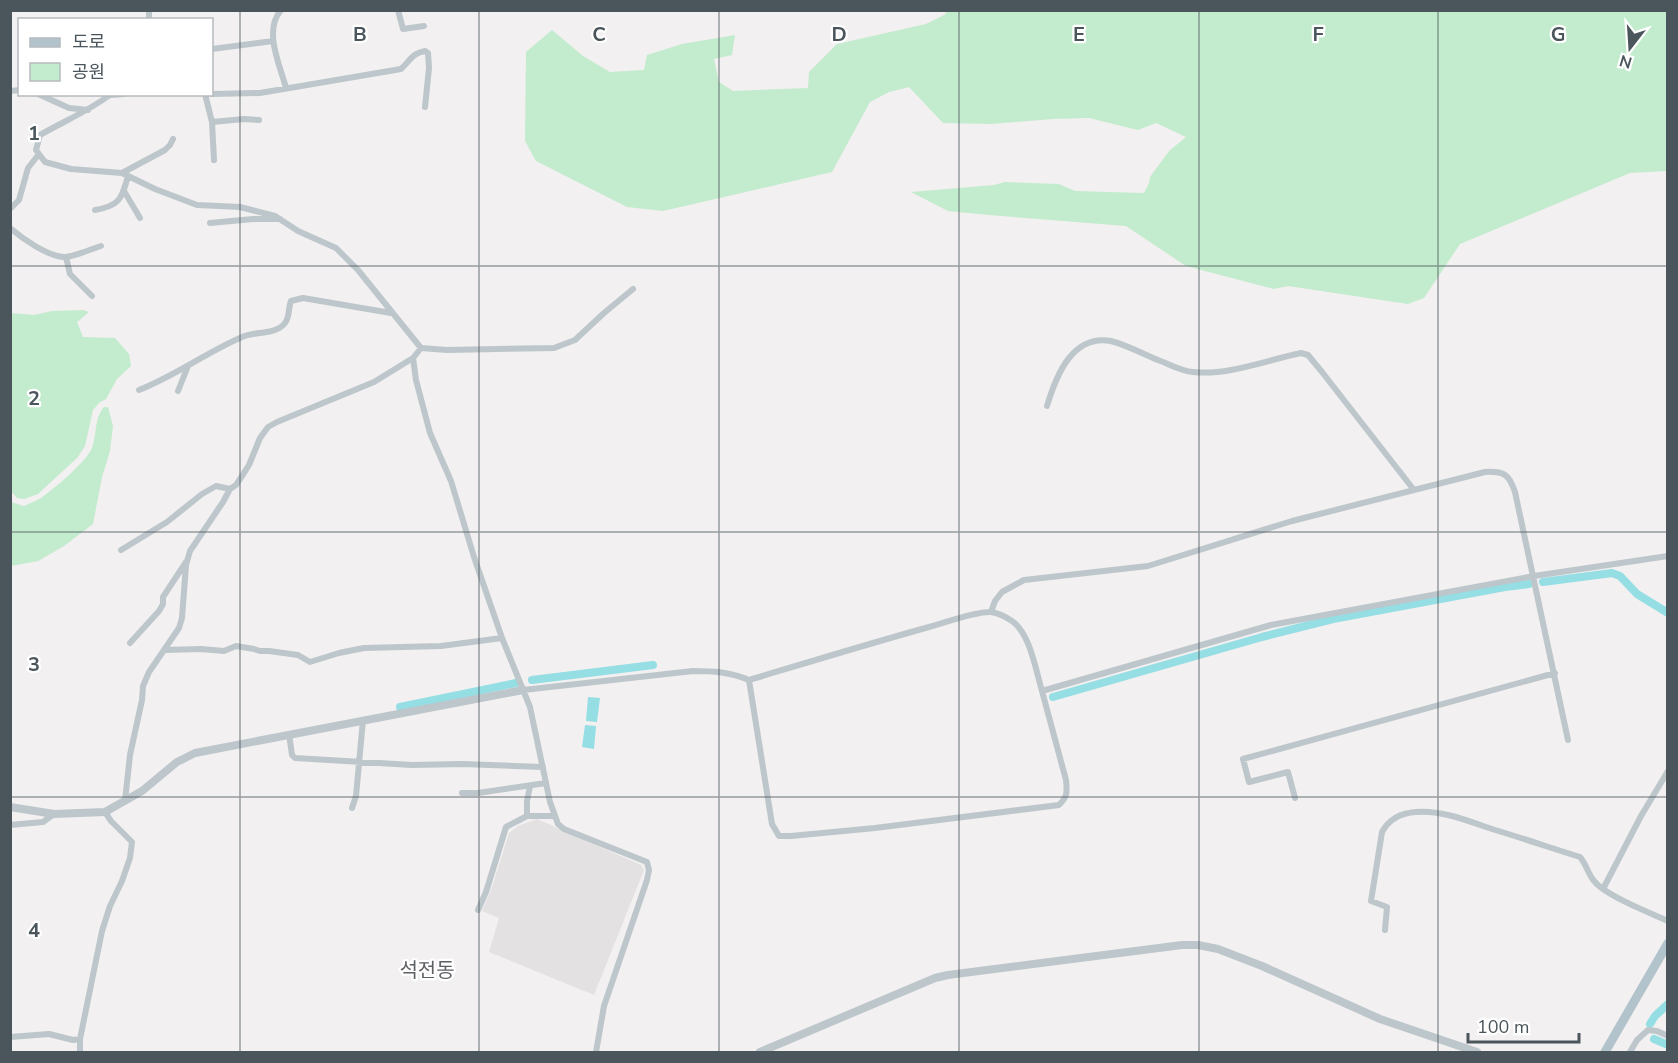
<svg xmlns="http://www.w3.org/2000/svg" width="1678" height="1063" viewBox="0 0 1678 1063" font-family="'Nunito Sans','Noto Sans KR',sans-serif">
<rect width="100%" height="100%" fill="#f2f0f0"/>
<path fill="#e3e1e2" d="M537 819 641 865 644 870 594 995 489 952 499 918 482 911 492 887 509 833 518 826Z"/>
<path fill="#c3ebcd" d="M945 11H1667V171L1630 173 1460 244 1424 298 1408 304 1288 286 1274 289 1186 266 1126 226 989 215 948 211 911 192 994 185 1005 182 1059 184 1075 191 1144 193 1149 183 1150 177 1169 151 1186 137 1156 123 1138 130 1089 118 1053 119 991 124 943 123 909 87 889 92 870 102 832 172 663 211 627 207 536 161 525 141 526 52 552 30 583 56 610 72 644 70 647 55 682 44 735 35 732 55 714 59 719 82 733 91 808 88 809 72 837 44 926 24 946 14Z
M83 310 89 312 77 322 83 337 115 338 129 354 131 366 117 379 106 399 99 403 93 410 85 446 78 457 38 494 24 499 17 498 10 490 11 313 34 315 52 311Z
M104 407H108L113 426 110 451 102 477 93 524 64 546 38 561 11 566V502L24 506C30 503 36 501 41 498 54 489 86 462 92 448 97 434 94 419 104 407Z"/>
<path fill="#94dee4" d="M588 697 600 698 597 722 586 721Z
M585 725 596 726 594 749 582 747Z"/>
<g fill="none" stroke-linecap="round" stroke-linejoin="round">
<path stroke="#94dee4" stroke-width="8" d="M1543 582 1612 573 1620 576 1637 594 1668 613
M532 680 653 665
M1053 697 1262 637 1333 619 1505 587 1529 584
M400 707 516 683
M1650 1024 1655 1016 1668 1004
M1654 1039 1668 1045"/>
<path stroke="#bdc6cb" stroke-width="6" d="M149 10V20
M281 10C263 31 280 65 286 88
M398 10 403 29 424 26
M212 49 273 41
M10 91 20 90
M38 94 69 108 88 110
M111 94C89 111 64 121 40 135L36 150 45 162 71 169 122 173 155 189 197 205 240 207 275 216 298 231 336 248 358 270 421 348
M205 94 212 122 214 160
M212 94 260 93 401 69C410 61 412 53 425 51L428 53 429 68 425 107
M110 95 124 94
M212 122 244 119 259 120
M122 173 165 150 170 145 173 139
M124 191 140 218
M10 209 19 200 28 168 39 154
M95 210C119 206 122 199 128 176
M210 223 253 219H280
M10 228C23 239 47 256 64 257 74 257 91 249 101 246
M66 257 70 274 92 296
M139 390C175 376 207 352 242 337 255 331 276 335 285 323 290 317 288 308 291 301L303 298 391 313
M178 391 188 366
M1047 406C1056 376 1072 334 1111 341 1127 345 1143 354 1158 360 1169 364 1181 371 1193 372 1227 376 1267 360 1301 353L1308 355 1322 372 1414 490
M121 550 167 522 202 494 216 486 230 489
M991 612 995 601 1002 592 1024 580 1148 566 1292 521 1485 472C1504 471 1509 474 1515 492L1568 740
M130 643 159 611 163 604V597L186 562
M165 650 201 649 224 651 236 646 254 649 260 651H269L298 655 310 662 339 653 364 648 441 646 502 638
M749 680 772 824 779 836H791L875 828 1059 805C1068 796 1067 792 1066 780L1042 691
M523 690 693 671C713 671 730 672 749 680 809 662 868 644 929 627 945 623 975 611 991 612 998 613 1006 617 1012 621 1030 633 1036 671 1042 691L1271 625 1534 576 1668 556
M289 734 292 755 295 758 412 765 463 764 543 767
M462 793H478L546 783
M1295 798 1288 772 1249 782 1243 759 1555 673
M125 801 130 755 142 700 143 686 149 672 179 628 182 618 186 565 190 551 223 502 230 489 236 485 242 476 249 465 260 438 268 427 277 422 374 382 413 358
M352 808 356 796 363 720
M527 816H555
M10 825 43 822 54 814
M1603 889 1641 816 1668 771
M478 910 486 892 506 827 527 816V801L530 786
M1385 930 1387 907 1371 901 1382 832C1389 819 1401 813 1416 812 1442 810 1468 821 1492 829 1522 838 1551 848 1580 857 1587 865 1588 875 1595 882 1607 896 1650 913 1668 921
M10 1037 49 1034 73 1040 80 1039 102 931 110 906 122 881 130 858 132 842 111 821 105 812
M80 1052V1039
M596 1052 604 1006 647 880 649 870 647 862 564 829 558 824 550 802 530 707 502 638 474 557 451 481 430 433 416 380 413 358 421 348 447 350 554 348 575 340 604 313 633 289
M1630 1052 1637 1040 1648 1030 1657 1031 1668 1036"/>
<path stroke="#bdc6cb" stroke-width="8" d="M10 807 54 814 105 812 142 791 177 762 195 753 523 690
M760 1052 935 978 948 975 1182 945H1198L1218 949 1262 966 1380 1019 1477 1052"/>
<path stroke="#b2c3cc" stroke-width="9" d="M1605 1052 1668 943"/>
</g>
<path fill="none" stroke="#4a555c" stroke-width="1.5" stroke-opacity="0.55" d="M240 10V1052M479 10V1052M719 10V1052M959 10V1052M1199 10V1052M1438 10V1052M10 266H1668M10 532H1668M10 797H1668"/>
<g text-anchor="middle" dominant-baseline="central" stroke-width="4.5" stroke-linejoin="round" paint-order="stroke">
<g font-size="20" fill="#5d6164" stroke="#fff">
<text x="427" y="970">석전동</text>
</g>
</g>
<g font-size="20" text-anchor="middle" font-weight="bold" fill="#4a555c" stroke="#fff" stroke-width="4.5" stroke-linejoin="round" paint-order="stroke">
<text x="360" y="41">B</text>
<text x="599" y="41">C</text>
<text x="839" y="41">D</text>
<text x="1079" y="41">E</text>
<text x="1318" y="41">F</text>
<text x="1558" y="41">G</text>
<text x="34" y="140">1</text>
<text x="34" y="405">2</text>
<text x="34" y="671">3</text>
<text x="34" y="937">4</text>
</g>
<rect width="1678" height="1063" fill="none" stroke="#4a555c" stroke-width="24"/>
<rect x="18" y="18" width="195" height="78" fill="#ffffff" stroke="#b7bbbe" stroke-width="1.5"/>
<rect x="30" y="38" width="30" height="9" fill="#b2c3cc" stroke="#b7bbbe" stroke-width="1.5"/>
<text x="72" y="48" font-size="18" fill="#4a555c">도로</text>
<rect x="30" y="63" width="30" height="18" fill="#c3ebcd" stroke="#b7bbbe" stroke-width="1.5"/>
<text x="72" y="78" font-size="18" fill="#4a555c">공원</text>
<g transform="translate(1630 48) rotate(197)" stroke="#ffffff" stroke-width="4.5" paint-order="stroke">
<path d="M0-4.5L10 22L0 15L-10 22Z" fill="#4a555c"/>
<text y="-9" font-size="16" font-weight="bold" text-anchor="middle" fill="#4a555c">N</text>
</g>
<path d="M1468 1033v9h111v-9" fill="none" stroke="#4a555c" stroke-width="3"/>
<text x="1477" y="1033" font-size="18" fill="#4a555c" stroke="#ffffff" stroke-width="4.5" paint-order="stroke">100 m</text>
</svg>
